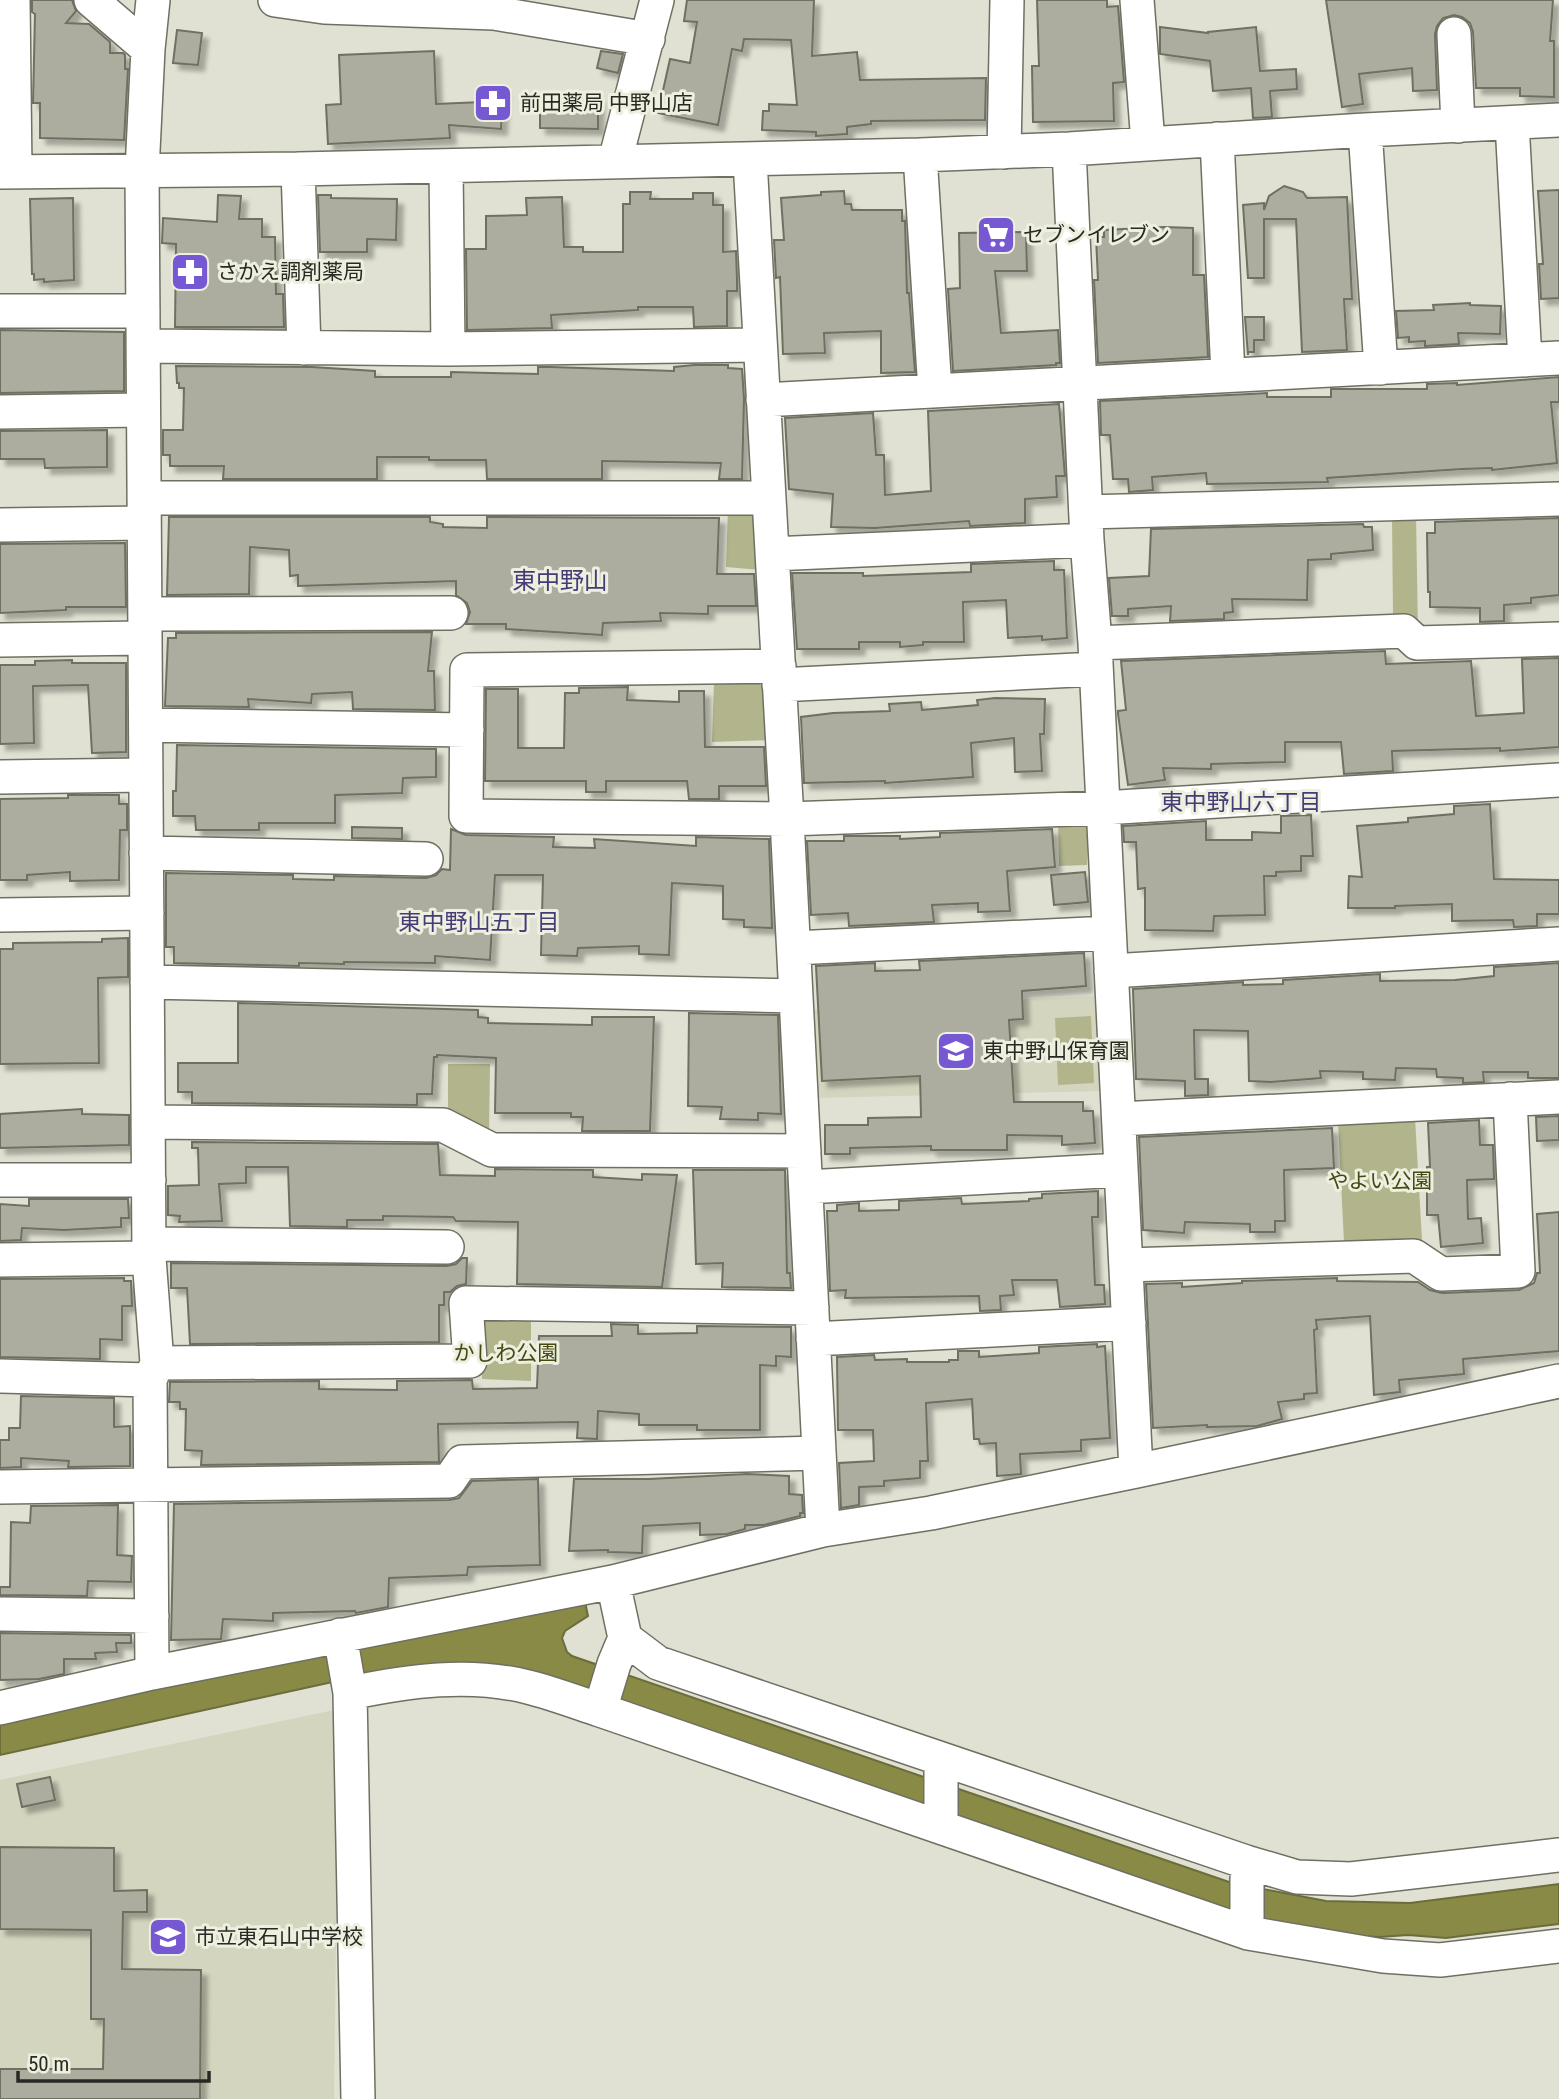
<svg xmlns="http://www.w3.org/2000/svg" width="1559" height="2099" viewBox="0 0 1559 2099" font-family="'Roboto Condensed','Noto Sans JP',sans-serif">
<defs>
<filter id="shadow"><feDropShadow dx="6" dy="6" stdDeviation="2" flood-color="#0004"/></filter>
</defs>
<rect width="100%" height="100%" fill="#e0e1d2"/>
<path fill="#d4d5be" d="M1094 996 1103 1091 815 1098 811 1010Z
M339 1709 334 2099H0V1780Z"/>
<path fill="#b2b58c" d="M728 508 757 514 760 570 726 567Z
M1416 515 1418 631 1393 614 1392 518Z
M714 681 757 682 767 691 768 740 712 742Z
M1080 819 1088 826 1087 865 1059 866 1058 820Z
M1091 1016 1094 1083 1058 1085 1055 1018Z
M448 1064H490L489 1136 448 1114Z
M1415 1118 1422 1240 1344 1243 1338 1122Z
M486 1316H531V1381L482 1379 481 1326Z"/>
<path fill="#888a45" stroke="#6b6d3b" stroke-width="2" d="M585 1602 588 1616 565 1631 562 1638 567 1652 572 1656 1232 1883 1326 1901 1410 1903 1559 1884V1924L1446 1938 1408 1935 1380 1937 1333 1935 1232 1917 547 1681H337L0 1755V1722L331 1650Z"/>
<path fill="#acad9e" stroke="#6f7062" stroke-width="2" filter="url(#shadow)" d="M32 0H72L76 11 66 23 89 24 110 42V53H123L125 55V69H128L124 140 40 138V103H33L35 14 32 12Z
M687 0H814L812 56 857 52 860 80 986 78 985 120 871 121V124L847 127V134L816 136V132L762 130 763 111H769V104L797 105 791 40 744 39 742 51 732 49 718 125 658 113 670 59 690 63 697 22 684 21Z
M1037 0H1107V7L1118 6 1124 82 1113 83 1114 121 1033 122 1032 66H1039Z
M1326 0H1553L1550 41H1554V97L1520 96V88H1476L1473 32 1470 23 1462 17 1454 15 1443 18 1437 26 1435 34 1437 90 1413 91 1412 68 1359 74 1363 104 1342 107Z
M1160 27 1208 33V32L1256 27 1260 71 1296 69 1297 89 1270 91 1272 117 1253 118 1251 88 1213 91 1210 61 1160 54Z
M177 30 202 33 198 65 173 63Z
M434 51 436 104 482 102V88L503 89 501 129 449 125 450 138 328 144 326 105 341 104 339 55Z
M601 51 623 54 618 73 597 68Z
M540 96 598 97V129L540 128Z
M1284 186 1303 192 1307 198 1347 197 1352 299H1344L1347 350 1302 352 1296 219H1264V278H1248L1243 205 1264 203V210L1269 196Z
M1559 190V298L1541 299 1539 264H1543L1538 191Z
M844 191 845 204H851L852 210H902V221H905L907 293H909L915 372 881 373V331L824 333 825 353 783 354 780 277 776 278 774 240H784L781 198 821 195V192Z
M630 192H651L650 199H693V193H713V205H723V252L736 251 737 280V291H727V326L694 327 693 307H638V310L551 315 552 328 467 330 466 249H486V216L527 215 526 198 562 197 564 247H583V252H623V204H630Z
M218 195 241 196 239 219H262V237H275L276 294H283L284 327H175L176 244 162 243 163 218 217 222Z
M318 195H331V198L397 199 396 240 367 239V252H320Z
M73 198 74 280 44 282V279L34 280V274H32L30 199Z
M1164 227 1193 228V275H1204L1208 357 1098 363 1094 280H1098L1096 237H1104V230Z
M1026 232 1027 271H995L1001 333 1058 330 1060 363H1056V365L953 371 948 289 960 288 959 233Z
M1470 303V305L1501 306 1500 334 1458 333 1459 344 1425 346V341L1409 342V337L1398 338 1396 311 1434 310 1433 305Z
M1245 317H1264V340H1254V352H1248V355Z
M0 330 124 332V391L0 393Z
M694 365H728V368L742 369 744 399 742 479H719L721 463 602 461V479H487L486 460H429V457H377V479H223L224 466H170V455H163V430H183L184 388H179V383H177L176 366 312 367 375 371V377H451V372L538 374V367H551L674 371V367Z
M1559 377V402H1551L1557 463 1492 470V468L1462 469 1327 478 1328 482 1207 484 1206 473 1152 477 1153 490 1129 492 1128 479H1113L1110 435H1101L1100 401 1250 394 1267 393V397H1331V389H1427V384L1457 383V385Z
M1059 404 1065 476H1056L1057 497 1025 499V523L970 526 969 521 875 528 831 527 833 494 789 489 785 418 873 413 876 455H884L885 495 931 491 928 411Z
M107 430V467L45 468 44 459H0V431Z
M169 517H430V522L443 524V527L487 528V517L719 518 717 574H754L756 606H708V614L660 613 661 621 603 623 602 635 506 629V624H466L470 612 467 603 456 595V581L298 586V575L290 576 289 550 250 547 249 594 167 595Z
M1559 518V595L1531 598V603L1504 605V621L1480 622V608L1430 607V592H1428L1427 533H1435V522Z
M1363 524 1364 527H1372L1373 550 1331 554V559L1308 560 1307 600 1232 599 1233 612 1224 613V619L1170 621 1171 606 1128 609V616H1112L1109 578 1149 576 1151 529Z
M125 543 126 607H66V610L0 613V544Z
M1054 561V570H1064L1067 638 1042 640V636L1008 638 1006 600 963 602 964 642H923V645L900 647V642H859V649H797L792 573H863V576L971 572V564Z
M432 632 428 671H434L435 710 353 709 352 692 312 694 311 703 248 699 249 707 165 706 168 638H176V633Z
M1385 651 1386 664 1471 661 1476 716 1524 713 1522 659 1559 658V747L1500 751V748L1392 751 1393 771 1344 774 1341 742H1285V762L1211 764V769L1163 768 1165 780 1128 785 1118 714V711L1126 710 1121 661Z
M72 660V663H126V752L92 753 88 685 33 686 34 743 0 744V665H35V661Z
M628 687 627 700 679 702V691H704L705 747H764L766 786H719V799H689L687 781H606V792H586V781H485L486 689H518V748H564L565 693H579V688Z
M995 698 1045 699 1044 734H1040L1042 771 1015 772 1014 738 971 743 973 777 885 783V781L804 783 801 717 833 713 890 711 889 704 921 702 922 710 978 705 977 700Z
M177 745 436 749V777L403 778 402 793 335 795V823H259V830H196L195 816H173V791H176Z
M68 795H119V804H127V830H120L119 880 70 881V872L27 875V880H0V799L68 798Z
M1490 804 1494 879 1559 880V914H1537V926L1514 927 1513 920 1452 921V904L1395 906V908H1348L1349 876 1362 877 1357 826 1408 822V818L1454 814V806Z
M1311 815 1313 856H1301V871L1276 872V876H1264L1265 915 1214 916 1213 931 1145 930V888L1138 889 1136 842H1124L1123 826 1206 821V840H1252V832L1281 833V816Z
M352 827 402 828V839L352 838Z
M451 829 466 835 554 837 553 847 595 848 594 839 696 846V837L769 839 772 928 744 927V920L723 919V886L672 883 669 955 639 954V946L578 948 577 956 541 955 543 875H495L490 960 435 956V963L344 962V964L299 963V966L174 963V947H166V873L293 875V879L334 880V876L426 878 436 875 442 869 450 870Z
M1052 829 1055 867 1007 871 1010 911 978 912V903L932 905 934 922 849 926 848 913 811 915 807 841H844V836H900V839L940 837V833Z
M1085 872 1088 902 1054 905 1051 875Z
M128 938V977L98 978 99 1063 0 1064V949H13V943L102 942V939Z
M1084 953 1086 986 1022 991 1023 1019 1009 1020 1014 1102H1083V1111H1093L1095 1143 1062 1145V1136L1007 1135V1150H931V1146L850 1148V1154H825V1125H868V1118L921 1117 920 1076 822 1081 816 966 875 963V971L920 970 919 961Z
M1559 963V1078H1528V1072H1483L1484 1082 1463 1083V1078L1437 1077 1436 1069 1396 1068 1395 1080 1363 1079V1072L1320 1071 1321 1078 1271 1082 1249 1081 1248 1031 1194 1030 1195 1079H1208V1095L1185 1096V1081L1136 1079 1133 989 1243 982V985L1283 984V980L1380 974V981L1455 980 1494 976V967Z
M238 1003 478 1010V1017L488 1018V1023L592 1025V1017H654L650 1131H582L583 1117H571V1113H495L496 1058 437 1055V1057H434L432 1094H417V1105L192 1103V1092H178V1063H238Z
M689 1013 778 1015 781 1114 758 1113V1120L720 1119 722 1107 688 1106Z
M82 1109V1114L129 1115V1145L0 1148V1114Z
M1559 1116V1140L1537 1141 1536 1117Z
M1479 1120 1480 1145H1493L1494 1179 1467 1180 1468 1219 1481 1218 1483 1243 1441 1247 1438 1215H1427V1167H1430L1428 1123Z
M1332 1128 1334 1168 1284 1170 1285 1221H1275V1232H1250V1224L1185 1222 1184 1233 1143 1230 1139 1137Z
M192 1142 438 1144 440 1175 495 1176V1169L593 1170V1177L642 1180V1174L677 1175 662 1287 517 1284 518 1222 456 1221 453 1217 383 1216V1220H347V1227L290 1226 288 1167H246V1183L219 1184 222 1221 179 1222 180 1216 168 1215V1186L199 1185 198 1148H192Z
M693 1170H785L787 1273H790L791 1288 722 1287 723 1263 696 1264Z
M1098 1191V1217H1092L1095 1285H1104L1105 1304 1060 1307 1057 1280H1012L1014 1295 1000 1296 1001 1310 980 1311 979 1296 845 1298 846 1290 830 1291 827 1211H837V1205L859 1203V1211L899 1210V1201L961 1198 962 1204 1029 1201V1199L1042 1198V1194Z
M29 1199H128L129 1218H121V1227L64 1230 22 1228 21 1240 0 1241V1204L29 1206Z
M1559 1212V1351L1463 1359 1464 1374 1399 1380 1400 1392 1374 1395 1370 1316 1316 1320 1317 1329 1314 1330 1317 1393 1304 1394V1399L1278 1402 1282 1419 1257 1426 1207 1427V1425L1153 1428 1146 1284 1182 1283V1287L1242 1283V1281L1337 1278V1281L1418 1282 1430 1290 1442 1293 1519 1290 1534 1283 1537 1273H1540L1537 1214Z
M462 1258H467L466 1284 457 1286 450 1292H444V1305H439V1342L190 1344 187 1288H171V1263L447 1266 456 1264Z
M124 1278V1281H131L132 1306H122V1340L100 1339V1359L0 1357V1279Z
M611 1324 638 1325V1334L697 1333V1326L791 1327V1357L776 1356V1366L760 1365V1430H697V1425H639V1414L598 1411 597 1439 577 1438 578 1422 438 1424 439 1462 201 1465 202 1451 185 1450 186 1409H180V1402H169L170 1382 319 1381V1389L397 1390V1381L472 1380 473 1389 537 1388 539 1336H612Z
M1097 1344V1347L1105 1346 1110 1438 1081 1440V1451L1020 1454 1021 1474 997 1476 996 1443 980 1444 979 1439H974L972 1399 926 1403 928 1461H920V1478L884 1481V1486L859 1487V1505L841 1508 839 1463 874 1461 873 1430H838L837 1357 874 1355 875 1360 907 1359V1362H949V1360H958V1351H979V1357L1039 1353V1347Z
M21 1396 114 1398V1427L130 1426V1466L68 1467 69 1461 21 1458V1467L0 1468V1440H9V1428H20Z
M747 1474 789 1476V1494L802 1495 803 1513H800V1516L764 1525H745V1529L727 1534 700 1535V1523L643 1526 642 1553 608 1552V1550L569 1551 574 1479H649Z
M538 1479 540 1565 468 1567 467 1575 389 1578 388 1607 356 1613 355 1611 273 1613V1621L223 1619 221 1639 171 1640 174 1504 449 1500 459 1498 472 1481Z
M118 1505 117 1555 132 1556 131 1582 88 1581 87 1596 0 1595V1587H10L11 1522 30 1523 31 1506Z
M0 1633 131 1635V1643H116L117 1652 95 1653 96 1659H64V1674L39 1679 0 1680Z
M50 1777 55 1800 22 1807 17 1784Z
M0 1847 114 1848V1891L147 1890V1912H123L122 1969 201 1970 200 2099H0V2069H103L104 2019H91V1930L0 1929Z"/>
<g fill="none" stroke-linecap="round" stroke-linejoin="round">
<g stroke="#6f7062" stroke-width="36">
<path id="minor" d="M13 0 15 172
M91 0 148 49
M275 0 324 7 494 13 648 39
M1137 0 1148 143
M1454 34 1458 126
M1512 123 1525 360
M1365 130 1381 368
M1217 139 1228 375
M1069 149 1087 540 1095 643 1136 1471
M1004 152 1007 0
M920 155 935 391
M750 160 787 819 823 1530
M615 161 657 0
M446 166 448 349
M298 169 304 348
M0 172 298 169 920 155 1069 149 1365 130 1559 120
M0 311H143
M143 346 448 349 760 345
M763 400 1559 358
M0 412 143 410
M144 498H769
M1086 512 1559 499
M0 525 144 523
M772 554 1087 540
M146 614 451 613
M0 640 145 638
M1095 643 1404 631 1417 643 1559 639
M779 666 467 670 466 816 787 819 1103 808 1559 780
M779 685 1096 669
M146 725 467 730
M0 777 146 775
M146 853 426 859
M0 915 147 913
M794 948 1109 933
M1111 971 1559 944
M147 982 796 996
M1119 1119 1559 1097
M149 1122 443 1125 492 1150 804 1151
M0 1180H149
M806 1187 1121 1170
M149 1244 447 1247
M0 1260 149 1258
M1126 1265 1414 1256 1441 1274 1518 1271 1510 1099
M813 1339 1129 1323
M157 1363 470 1361 466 1303 812 1308
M0 1376 150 1380
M0 1487 449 1481 462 1462 819 1453
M613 1582 625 1638 658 1663 1246 1862 1297 1877 1351 1879 1559 1855
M0 1614 152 1616
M340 1635 350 1693 358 2099
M152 1673 150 1380 157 1363 149 1258 142 171 148 49 153 0
M350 1693C408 1681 469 1672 528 1687 552 1693 576 1702 600 1710L1248 1933 1383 1956 1440 1960 1559 1946
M0 1708 152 1673 613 1582 823 1530 931 1513 1136 1471 1559 1381
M600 1710 614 1664 625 1638
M941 1760V1827
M1247 1926V1878"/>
</g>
<use href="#minor" stroke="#fff" stroke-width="33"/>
</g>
<defs>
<g id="pharmacy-square" transform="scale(2.0125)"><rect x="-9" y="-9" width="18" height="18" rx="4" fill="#7658d2" stroke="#edefdf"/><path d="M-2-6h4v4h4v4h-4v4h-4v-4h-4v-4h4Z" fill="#fff"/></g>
<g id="supermarket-square" transform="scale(2.0125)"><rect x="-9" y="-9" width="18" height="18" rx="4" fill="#7658d2" stroke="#edefdf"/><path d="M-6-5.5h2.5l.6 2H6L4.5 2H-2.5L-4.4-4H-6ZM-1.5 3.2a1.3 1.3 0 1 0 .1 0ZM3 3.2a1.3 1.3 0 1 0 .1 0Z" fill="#fff"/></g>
<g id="school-square" transform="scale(2.0125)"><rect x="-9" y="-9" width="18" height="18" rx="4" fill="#7658d2" stroke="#edefdf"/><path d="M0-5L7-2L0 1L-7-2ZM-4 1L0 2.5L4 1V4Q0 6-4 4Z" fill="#fff"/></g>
</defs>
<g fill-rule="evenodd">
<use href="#pharmacy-square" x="493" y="103"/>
<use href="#supermarket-square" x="996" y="235"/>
<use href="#pharmacy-square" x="190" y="272"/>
<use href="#school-square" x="956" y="1051"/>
<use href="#school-square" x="168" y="1937"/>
</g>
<g text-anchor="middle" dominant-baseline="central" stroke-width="6" stroke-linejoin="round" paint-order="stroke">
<g font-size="21" fill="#282923" stroke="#edefdf" text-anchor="start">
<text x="520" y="103">前田薬局 中野山店</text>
<text x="1023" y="235">セブンイレブン</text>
<text x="217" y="272">さかえ調剤薬局</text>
<text x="983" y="1051">東中野山保育園</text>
<text x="195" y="1937">市立東石山中学校</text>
</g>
<g font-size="21" fill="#474813" stroke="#edefdf">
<text x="1380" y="1181">やよい公園</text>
<text x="506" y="1353">かしわ公園</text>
</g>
<g font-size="23" fill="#463a77" stroke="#edefdf">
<text x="1241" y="802">東中野山六丁目</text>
<text x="479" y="922">東中野山五丁目</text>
</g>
<g font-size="24" fill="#463a77" stroke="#edefdf">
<text x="560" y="581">東中野山</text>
</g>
</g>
<path d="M18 2071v10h191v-10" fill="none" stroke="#282923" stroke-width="3.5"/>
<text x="28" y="2071" font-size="21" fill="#282923" stroke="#edefdf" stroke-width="5" paint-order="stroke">50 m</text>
</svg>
